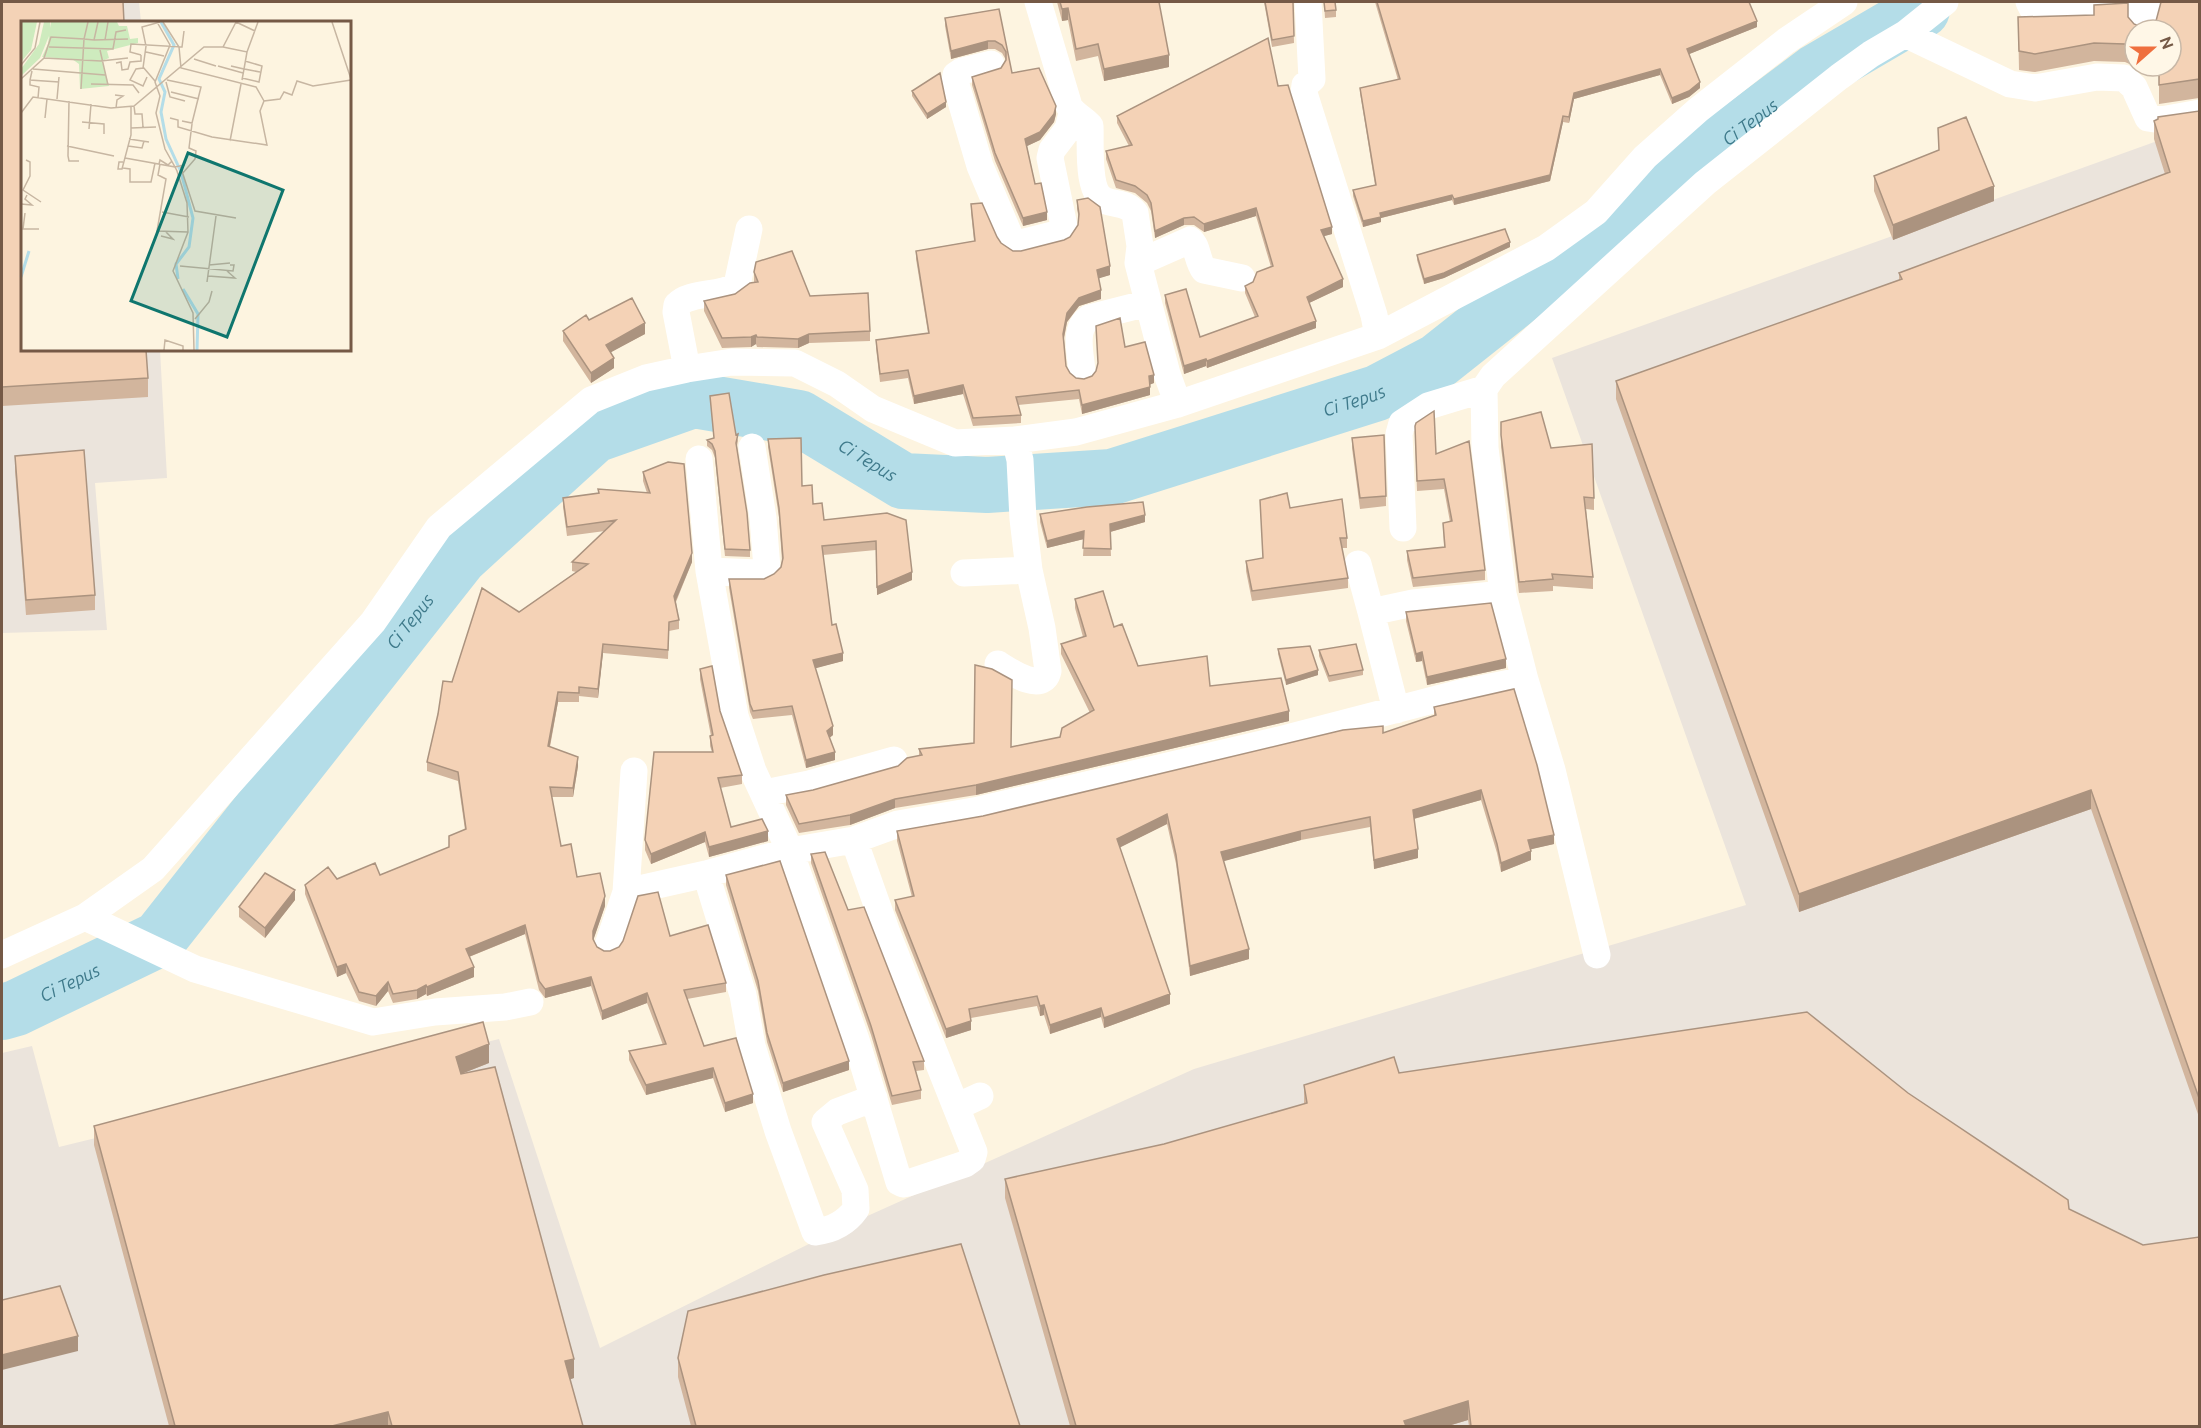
<svg xmlns="http://www.w3.org/2000/svg" width="2201" height="1428" viewBox="0 0 2201 1428" font-family="Ubuntu,sans-serif">
<rect width="100%" height="100%" fill="#fdf4e0"/>
<path fill="#ebe4dc" d="M2 2H139L141 22H22V350H160L167 478 95 483 107 630 2 633Z
M2199 126V1426H2V1053L32 1046 59 1147 499 1039 600 1348 843 1227 1194 1069 1746 905 1552 358Z"/>
<g fill="none" stroke-linecap="round" stroke-linejoin="round">
<path stroke="#b4dde8" stroke-width="56" id="s1" d="M2 1012 16 1008 159 939 460 557 594 435 693 400 799 418 903 481 987 485 1112 477 1377 393 1438 361 1573 254 1816 72 1922 10"/>
<path stroke="#fff" stroke-width="27" d="M1038 2 1069 106C1074 115 1083 118 1090 126 1091 144 1086 194 1106 201 1117 205 1127 203 1135 213L1140 246 1138 263 1167 374 1178 404
M1308 2 1312 79 1305 85 1304 93 1374 315 1378 336
M2029 2 2032 8 2051 11 2128 6
M2143 30 2145 17 2154 2
M1905 34 2010 84 2035 88 2097 77 2124 78 2134 87 2148 118 2161 120 2200 113
M991 64 962 71 956 75 955 81 980 166 1011 239 1017 244 1060 233 1064 226 1050 158 1052 150 1068 129 1072 113
M1138 263 1190 240C1198 246 1197 261 1204 270L1242 278
M687 369 676 312 677 305C690 291 721 297 737 285L749 229
M1082 372C1081 355 1073 329 1089 318L1148 303
M699 459 709 571 735 716 753 771 790 851 856 1040 899 1182 903 1184 908 1183 965 1164 972 1159 974 1152 956 1107
M1403 528 1399 434 1402 423 1428 406 1484 389
M1358 564 1371 612
M709 571 757 573 767 568 763 518 752 447
M964 573 1029 570 1023 519 1020 460 1015 440
M998 664C1009 671 1043 694 1048 671L1042 628 1029 570
M1396 710 1371 612 1413 603 1503 594
M764 793 809 784 894 760
M854 840 887 933 956 1107 980 1096
M706 874 743 995 752 1046 778 1131 815 1232C833 1230 846 1223 856 1209L855 1190 825 1122 837 1112 874 1098
M626 892 706 874 790 851 854 840 898 824 979 810 1279 740 1460 693 1525 680
M85 917 195 969 373 1022 435 1012 505 1007 530 1002
M608 945 626 892 634 771
M2 955 85 917 153 869 373 622 439 527 591 400 646 378 687 369 732 362 795 363 837 384 873 409 955 443 1015 440 1076 432 1178 404 1378 336 1546 248 1596 212 1645 157 1698 110 1786 41 1844 2
M1597 955 1552 770 1525 680 1503 594 1485 448 1484 389 1493 376 1705 183 1839 77 1871 54 1905 34 1945 2"/>
</g>
<path fill="#d2b59d" fill-rule="evenodd" d="M2 2 148 378V397L2 406Z
M1057 2H1159L1169 67 1104 81 1098 56 1076 61 1068 20 1062 21Z
M1264 2H1293L1294 43 1272 47Z
M1324 2 1336 10V17L1325 18Z
M1375 2H1516L1757 27 1689 54 1700 88 1689 97 1672 104 1660 75 1574 99 1569 123 1563 122 1550 181 1454 205 1452 200 1381 218V222L1363 227 1353 196V190L1375 185 1360 93V88L1398 80Z
M2199 2V98L2159 104V73L2141 72 2134 66 2125 62 2094 61 2035 72 2019 70 2018 17H2128L2134 24 2141 27 2148 26 2156 21ZM2135 30 2171 66H2135Z
M999 9 1012 73 1056 114 1054 122 1040 140 1027 146 1035 184 1047 220 1023 226 995 161 972 85V77L1001 68 1006 60 1002 53 995 49H988L951 59 945 26V18Z
M1278 86 1332 234 1324 236 1343 287 1309 303 1316 328 1207 368 1206 366 1184 374 1165 303V295L1200 337 1255 317 1245 293V286L1253 282 1271 267 1256 216 1204 232 1194 225H1184L1155 238 1151 211 1147 203 1135 193 1116 188 1106 159V151L1129 146 1117 123V116Z
M912 91 946 107 927 119 912 96Z
M2199 111V1117L2091 809 1799 912 1616 399V381L1899 280V273L2165 174 2154 139V121Z
M1938 128 1994 201 1893 240 1874 191V176L1939 150Z
M1077 200 1110 275 1098 278 1101 299 1079 306 1067 322 1064 339 1066 366 1070 373 1076 378 1084 379 1092 376 1125 347 1154 383 1150 384V395L1082 414 1079 399 1018 405 1021 415V423L973 426 963 394 914 404 908 378 880 382 876 348V340L928 333 916 259V251L974 241 971 212V204L1001 243 1013 251H1021L1064 240 1070 237 1078 225 1079 219 1077 209Z
M1510 247 1444 278 1424 284 1417 260V255Z
M754 272 810 296 870 331V341L809 343 798 348 757 347 756 344 751 347 722 348 704 311V301L735 294 754 283Z
M563 331 645 334 610 352 614 368 591 383 563 341Z
M710 396 736 435 738 441 737 446 750 550V557L725 556 715 458 712 450 707 446V440L714 438Z
M1501 422 1551 448 1594 498V510L1586 509 1593 577V589L1553 586V591L1519 593 1501 447Z
M1415 436 1436 454 1485 570V580L1413 587 1407 560V551L1444 547 1443 523 1450 522 1444 489 1417 491Z
M1352 438 1386 496V506L1360 509 1352 448Z
M768 439 824 520 887 513 912 580 877 595 876 550 823 555 832 625 843 661 815 668 833 735 829 738 835 760 806 768 792 715 753 719 750 712 729 588V579H764L774 574 781 567 782 561 779 517 768 447Z
M15 456 95 595V610L26 615 15 471Z
M643 472 692 562 676 602 679 620V629L669 631 668 659 603 653 598 698 579 696V702H558L550 747 578 766 573 797H551L561 846 577 877 605 906 593 940 597 947 604 951H610L670 936 726 983V992L687 999 704 1046 753 1103 725 1112 713 1078 646 1095 629 1060V1051L663 1045 647 1003 602 1020 591 986 545 998 539 990 525 934 469 957 474 977 427 996 426 994 417 999 393 1003 388 991 376 1006 359 1001 346 973 337 977 305 894V885L337 879 380 875 449 847 465 830 458 781 427 771V762L452 682 519 612 576 572 572 571V562L605 531 567 536 563 507V498L598 493V489L647 493 643 481Z
M1260 500 1290 508 1347 538V548H1342L1348 578V588L1252 601 1246 571V561L1263 558Z
M1040 514 1145 522 1110 532 1111 556H1083L1084 539 1047 548 1040 522Z
M1075 599 1114 627 1138 666 1210 686 1289 721 976 795 895 808 850 825 799 833 786 805V795L813 790 898 766 919 756V749L1011 747 1060 737 1090 713 1061 654V644L1083 637 1075 608Z
M1406 612 1506 668 1427 685 1422 661 1416 662 1406 621Z
M1278 649 1318 675 1286 685 1278 654Z
M1319 650 1363 670V675L1329 682 1319 656Z
M700 669 720 711 742 775V784L720 788 731 827 768 841 709 857 705 842 651 864 645 850V840L712 752 710 746V736H711L700 679Z
M1434 707 1554 844 1531 849V860L1501 872 1497 853 1481 800 1414 819 1418 858 1374 869 1370 827 1301 840 1223 861 1249 959 1190 976 1176 864 1167 824 1120 847 1170 1004 1104 1028 1101 1017 1050 1034 1044 1015 1040 1016 1037 1006 971 1018V1030L946 1038 895 910V900L912 897 897 841V831L983 816 1383 733 1434 716Z
M811 854 848 910 924 1061V1070L916 1071 921 1090V1099L892 1105 871 1035 811 863Z
M726 875 849 1070 783 1092 767 1042 758 991 726 885Z
M295 900 265 938 239 917V907Z
M489 1063 461 1074 574 1378 570 1379 583 1426H169L94 1145V1126Z
M1399 1073 1908 1093 2069 1209 2199 1426H1469L1468 1420 1448 1426H1070L1005 1198V1179L1164 1144 1304 1104V1085Z
M678 1358 1020 1426H691L678 1377Z"/>
<path fill="#ab937f" d="M1068 8V20L1062 21V9Z
M1757 21V27L1687 55V49Z
M988 41V49L951 59V51Z
M1169 55V67L1104 81V69Z
M1660 69V75L1574 99 1569 123V117L1574 93Z
M1700 82V88L1689 97 1672 104V98Z
M946 102V107L927 119V114Z
M1056 106V114L1054 122 1040 140 1025 147V139Z
M1563 116V122L1550 181 1454 205V199Z
M1994 186V201L1893 240V225Z
M1452 195V200L1381 218V222L1363 227V221L1380 213Z
M1256 208V216L1204 232V224Z
M1047 212V220L1023 226V218Z
M1184 218V225L1155 238V231Z
M1332 227V234L1321 237V230Z
M1510 242V247L1444 278 1424 284V279Z
M1110 266V275L1097 279V270Z
M1343 279V287L1307 304V297Z
M1101 290V299L1079 306 1067 322 1063 342V334L1067 313 1079 298Z
M1316 321V328L1207 368V361Z
M645 323V334L606 355V345Z
M809 334V343L798 348V339Z
M756 335V344L751 347V337Z
M614 358V368L591 383V373Z
M1206 359V366L1184 374V366Z
M1154 375V383L1149 385V376Z
M963 385V394L914 404V396Z
M1150 387V395L1082 414V405Z
M1145 515V522L1110 532V524Z
M1084 531V539L1047 548V541Z
M692 553V562L674 605V596Z
M912 572V580L877 595V587Z
M603 644V653L598 698V689Z
M1422 652V661L1416 662V654Z
M843 653V661L813 669V660Z
M1506 659V668L1427 685V677Z
M1318 670V675L1286 685V680Z
M558 692V702L548 755V746Z
M1289 711V721L976 795V785Z
M833 726V735L827 740V731Z
M835 752V760L806 768V760Z
M578 757V766L573 797V788Z
M1481 790V800L1413 819V810Z
M2091 790V809L1799 912V894Z
M895 799V808L850 825V815Z
M1167 814V824L1117 849V839Z
M768 831V841L709 857V847Z
M1301 831V840L1221 862V852Z
M705 832V842L651 864V854Z
M1554 835V844L1528 850V840Z
M1418 849V858L1374 869V860Z
M1531 851V860L1501 872V863Z
M295 890V900L265 938V928Z
M605 896V906L593 941V931Z
M525 925V934L466 958V949Z
M1249 949V959L1190 976V966Z
M346 964V973L337 977V967Z
M474 967V977L427 996V987Z
M591 977V986L545 998V989Z
M388 982V991L376 1006V996Z
M426 985V994L417 999V990Z
M647 993V1003L602 1020V1011Z
M1170 994V1004L1104 1028V1018Z
M1044 1005V1015L1040 1016V1006Z
M1101 1008V1017L1050 1034V1025Z
M971 1021V1030L946 1038V1029Z
M489 1044V1063L456 1076V1057Z
M849 1061V1070L783 1092V1083Z
M713 1068V1078L646 1095V1085Z
M753 1094V1103L725 1112V1103Z
M78 1336V1351L2 1370V1355Z
M574 1359V1378L565 1381V1361Z
M1468 1401V1420L1448 1426H1404V1421Z
M388 1412V1426H332Z"/>
<path fill="#f4d2b6" stroke="#ab937f" stroke-width="1.5" d="M2 2H123L124 22H22V350H146L148 378 2 387Z
M1060 2H1159L1169 55 1104 69 1098 44 1076 49 1068 8 1062 9Z
M1265 2H1293L1294 36 1272 40Z
M1324 2H1335L1336 10 1325 11Z
M1377 2H1749L1757 21 1687 49 1700 82 1689 91 1672 98 1660 69 1574 93 1569 117 1563 116 1550 175 1454 199 1452 195 1380 213 1381 217 1363 221 1353 190 1376 185 1360 88 1400 79Z
M2161 2H2199V79L2159 85V66H2171V30H2135V48L2125 44 2094 43 2035 54 2019 51 2018 17 2094 15V5L2128 3V17L2134 24 2141 27 2148 26 2156 21Z
M999 9 1012 73 1039 68 1056 106 1054 114 1040 132 1025 139 1035 184 1041 183 1047 212 1023 218 995 153 972 77 1001 68 1006 60V52L1002 45 995 41H988L951 51 945 18Z
M1268 38 1278 86 1288 85 1332 227 1321 230 1343 279 1307 297 1316 321 1207 361 1206 359 1184 366 1165 295 1186 289 1200 337 1258 316 1245 286 1253 282 1257 272 1273 266 1256 208 1204 224 1194 217 1184 218 1155 231 1151 203 1147 195 1135 186 1116 180 1106 151 1132 145 1117 116Z
M940 73 946 102 927 114 912 91Z
M2199 111V1098L2091 790 1799 894 1616 381 1902 279 1899 273 2170 172 2154 121 2158 119V117Z
M1966 117 1994 186 1893 225 1874 176 1939 150 1938 128Z
M1088 198 1100 207 1110 266 1097 270 1101 290 1079 298 1067 313 1063 334 1066 366 1070 373 1076 378 1084 379 1092 376 1096 371 1098 363 1096 326 1120 318 1125 347 1145 342 1154 375 1149 376 1150 387 1082 405 1079 390 1016 397 1021 415 973 418 963 385 914 396 908 370 880 374 876 340 929 333 916 251 975 241 971 204 982 203 997 237 1001 243 1013 251H1021L1064 240 1070 237 1078 225 1079 214 1077 200Z
M1505 229 1510 242 1444 273 1424 279 1417 255Z
M792 251 810 296 868 293 870 331 809 334 798 339 757 337 756 335 751 337 722 338 704 301 735 294 750 283 758 282 754 272 756 262Z
M632 298 645 323 606 345 614 358 591 373 563 331 586 315 589 320Z
M729 393 736 435 738 434 736 443 747 513 750 550 725 549 715 451 712 444 707 440 714 438 710 396Z
M1434 411 1436 454 1469 441 1485 570 1413 578 1407 551 1445 547 1443 523 1452 521 1444 479 1417 481 1415 426 1416 423Z
M1541 412 1551 448 1592 444 1594 498 1584 497 1593 577 1552 574 1553 579 1519 582 1501 435V422Z
M1384 435 1386 496 1360 498 1352 438Z
M801 438 802 486 812 485 813 504 822 503 824 520 887 513 906 520 912 572 877 587 876 541 822 546 832 625 836 624 843 653 813 660 833 726 827 731 835 752 806 760 792 706 753 711 750 704 729 579H764L774 574 781 567 783 558 779 508 768 439Z
M84 450 95 595 26 600 15 456Z
M668 462 684 464 692 553 674 596 679 620 669 622 668 650 603 644 598 689 579 687V693L558 692 548 746 578 757 573 788 550 787 561 846 571 844 577 877 600 873 605 896 593 931V939L597 947 604 951H610L619 947 623 941 638 896 658 892 670 936 708 925 726 983 684 990 704 1046 736 1038 753 1094 725 1103 713 1068 646 1085 629 1051 666 1044 647 993 602 1011 591 977 545 989 539 981 525 925 466 949 474 967 427 987 426 985 417 990 393 994 388 982 376 996 359 992 346 964 337 967 305 885 328 867 337 879 375 863 380 875 449 847V836L466 829 458 772 427 762 438 714 443 681 452 682 482 588 519 612 588 564 572 562 616 520 567 527 563 498 599 493 598 489 650 493 643 472Z
M1287 493 1290 508 1342 499 1347 538H1340L1348 578 1252 591 1246 561 1263 558 1260 500Z
M1143 502 1145 515 1110 524 1111 549 1083 548 1084 531 1047 541 1040 514 1087 507Z
M1103 591 1114 627 1122 624 1138 666 1207 656 1210 686 1281 678 1289 711 976 785 895 799 850 815 799 824 786 795 813 790 898 766 907 758 922 755 919 749 974 743 975 665 992 669 1012 680 1011 747 1060 737 1062 728 1094 710 1061 644 1086 636 1075 599Z
M1491 603 1506 659 1427 677 1422 652 1416 654 1406 612Z
M1356 644 1363 670 1329 676 1319 650Z
M1310 646 1318 670 1286 680 1278 649Z
M712 666 720 711 742 775 718 778 731 827 762 819 768 831 709 847 705 832 651 854 645 840 654 752H713L710 736 713 735 700 669Z
M1514 689 1537 765 1554 835 1528 840 1531 851 1501 863 1497 844 1481 790 1413 810 1418 849 1374 860 1370 817 1301 831 1221 852 1249 949 1190 966 1176 855 1167 814 1117 839 1170 994 1104 1018 1101 1008 1050 1025 1044 1005 1040 1006 1037 996 969 1009 971 1021 946 1029 895 900 914 896 897 831 983 816 1343 730 1383 726V733L1436 715 1434 707Z
M825 852 848 910 864 907 924 1061 913 1062 921 1090 892 1096 871 1026 811 854Z
M780 861 849 1061 783 1083 767 1033 758 981 726 875Z
M265 873 295 890 265 928 239 907Z
M1807 1012 1908 1093 2068 1200 2069 1209 2143 1245 2199 1237V1426H1471L1468 1401 1404 1421 1406 1426H1076L1005 1179 1164 1144 1307 1103 1304 1085 1394 1057 1399 1073Z
M483 1022 489 1044 456 1057 461 1074 495 1067 574 1359 565 1361 583 1426H392L388 1412 332 1426H175L94 1126Z
M961 1244 1020 1426H696L678 1358 688 1311 824 1275Z
M60 1286 78 1336 2 1355V1300Z"/>
<g text-anchor="middle" dominant-baseline="central" stroke-width="6" stroke-linejoin="round" paint-order="stroke">
<g font-size="18" font-style="italic" fill="#3f7a8b" stroke="#fff7e7">
<text stroke="none"><textPath href="#s1" startOffset="2124">Ci Tepus</textPath></text>
<text stroke="none"><textPath href="#s1" startOffset="1638">Ci Tepus</textPath></text>
<text stroke="none"><textPath href="#s1" startOffset="1134">Ci Tepus</textPath></text>
<text stroke="none"><textPath href="#s1" startOffset="578">Ci Tepus</textPath></text>
<text stroke="none"><textPath href="#s1" startOffset="74">Ci Tepus</textPath></text>
</g>
</g>
<g transform="translate(21 21)">
<rect width="330" height="330" fill="#fdf4e0"/>
<path d="M0 1H16L10 29 0 41ZM23 1H29V7L30 1H96L98 5H106L109 18 117 17V22L86 30 88 37 81 40 88 65 59 68 58 43 51 38 21 36 27 23 28 15 19 37 0 55V48L18 23Z" fill="#ceebbe"/>
<path fill="none" stroke="#b4dde8" stroke-width="3" d="M140 1 153 24 138 58 144 71 140 91 145 118 160 151 172 197 168 226 155 243 157 258M0 256 8 230M162 268 177 293 176 329"/>
<path fill="none" stroke="#c7b6a2" stroke-width="1.5" d="M67 1 63 18 73 19 77 1M136 1 149 24 134 61 139 75 135 92 144 128 154 146 163 144 165 137M142 1 158 26 160 47 235 66 243 80M215 1 234 10M311 1 330 58M73 19 107 18M84 19 87 1M28 26 92 28 95 11 105 9M202 26 226 31 237 1M79 29 87 64M125 31 143 35M120 34 109 31 110 23 161 26 163 10M23 37 80 40 107 37M173 38 195 45M95 42 100 41 101 49 107 48 109 41 120 40V34M0 44 14 27 19 1M197 45 222 52M210 45 223 48 226 31M122 46 134 60M12 48 84 54M11 50 9 59 38 61M126 56 122 65 109 59 115 48 122 47 125 25 121 6 139 1M221 57 238 61 241 45 224 40M0 58 23 37 30 16 63 18 60 68M9 59V64L18 66 17 77M146 59 180 66 171 102 161 100M221 59 223 48 239 51M145 61 149 76 164 80M70 63 112 64 118 72M150 71 178 78M94 74 102 75 96 79 95 87M36 78 38 56M48 80 47 135 48 140H58M113 85 114 93H121L122 106M0 92 12 76 90 87 113 85 183 26H202L215 1M24 97 26 78M149 97 157 99V106L191 116 246 124 239 90 243 80 259 78 263 71 271 74 276 60 292 65 330 59M61 101 83 103V113M110 107 135 106M68 108 70 83M108 118 128 121M209 120 220 63M46 125 93 135M107 125 121 127 123 120M104 137 154 146 156 150 166 182 167 211 152 250 172 292 173 329M5 139 9 141V155L2 169 20 181M102 141H98L97 148H101L110 114V86M138 143 139 139 147 144 151 140M139 143 137 154 145 158 136 210 167 211M159 144 174 190 215 197M102 147 109 148V161H130L134 142M161 153 174 138 175 130 168 127 171 103M0 183 11 184 4 178 6 174M141 191 168 196M4 192 2 208H18M140 215 152 218 145 211M188 244 209 242M159 245 212 250 213 244H209M187 255 214 257 206 250M186 261 195 195M174 298 188 281 191 270M143 329 144 319 162 325V329"/>
<path fill="#0f766e" fill-opacity="0.15" stroke="#0f766e" stroke-width="3" d="M167 132 262 169 206 316 110 280Z"/>
<rect width="330" height="330" fill="none" stroke="#755946" stroke-width="3"/>
</g>
<rect width="2201" height="1428" fill="none" stroke="#755946" stroke-width="6"/>
<g transform="translate(2153 48) rotate(69)"><circle r="28" fill="#fff7e7" stroke="#c8b8a7" stroke-width="1.5"/>
<path d="M0-4.5L10 22L0 15L-10 22Z" fill="#ef6f3e"/>
<text y="-9" font-size="16" font-weight="bold" text-anchor="middle" fill="#755946">N</text>
</g>
</svg>
